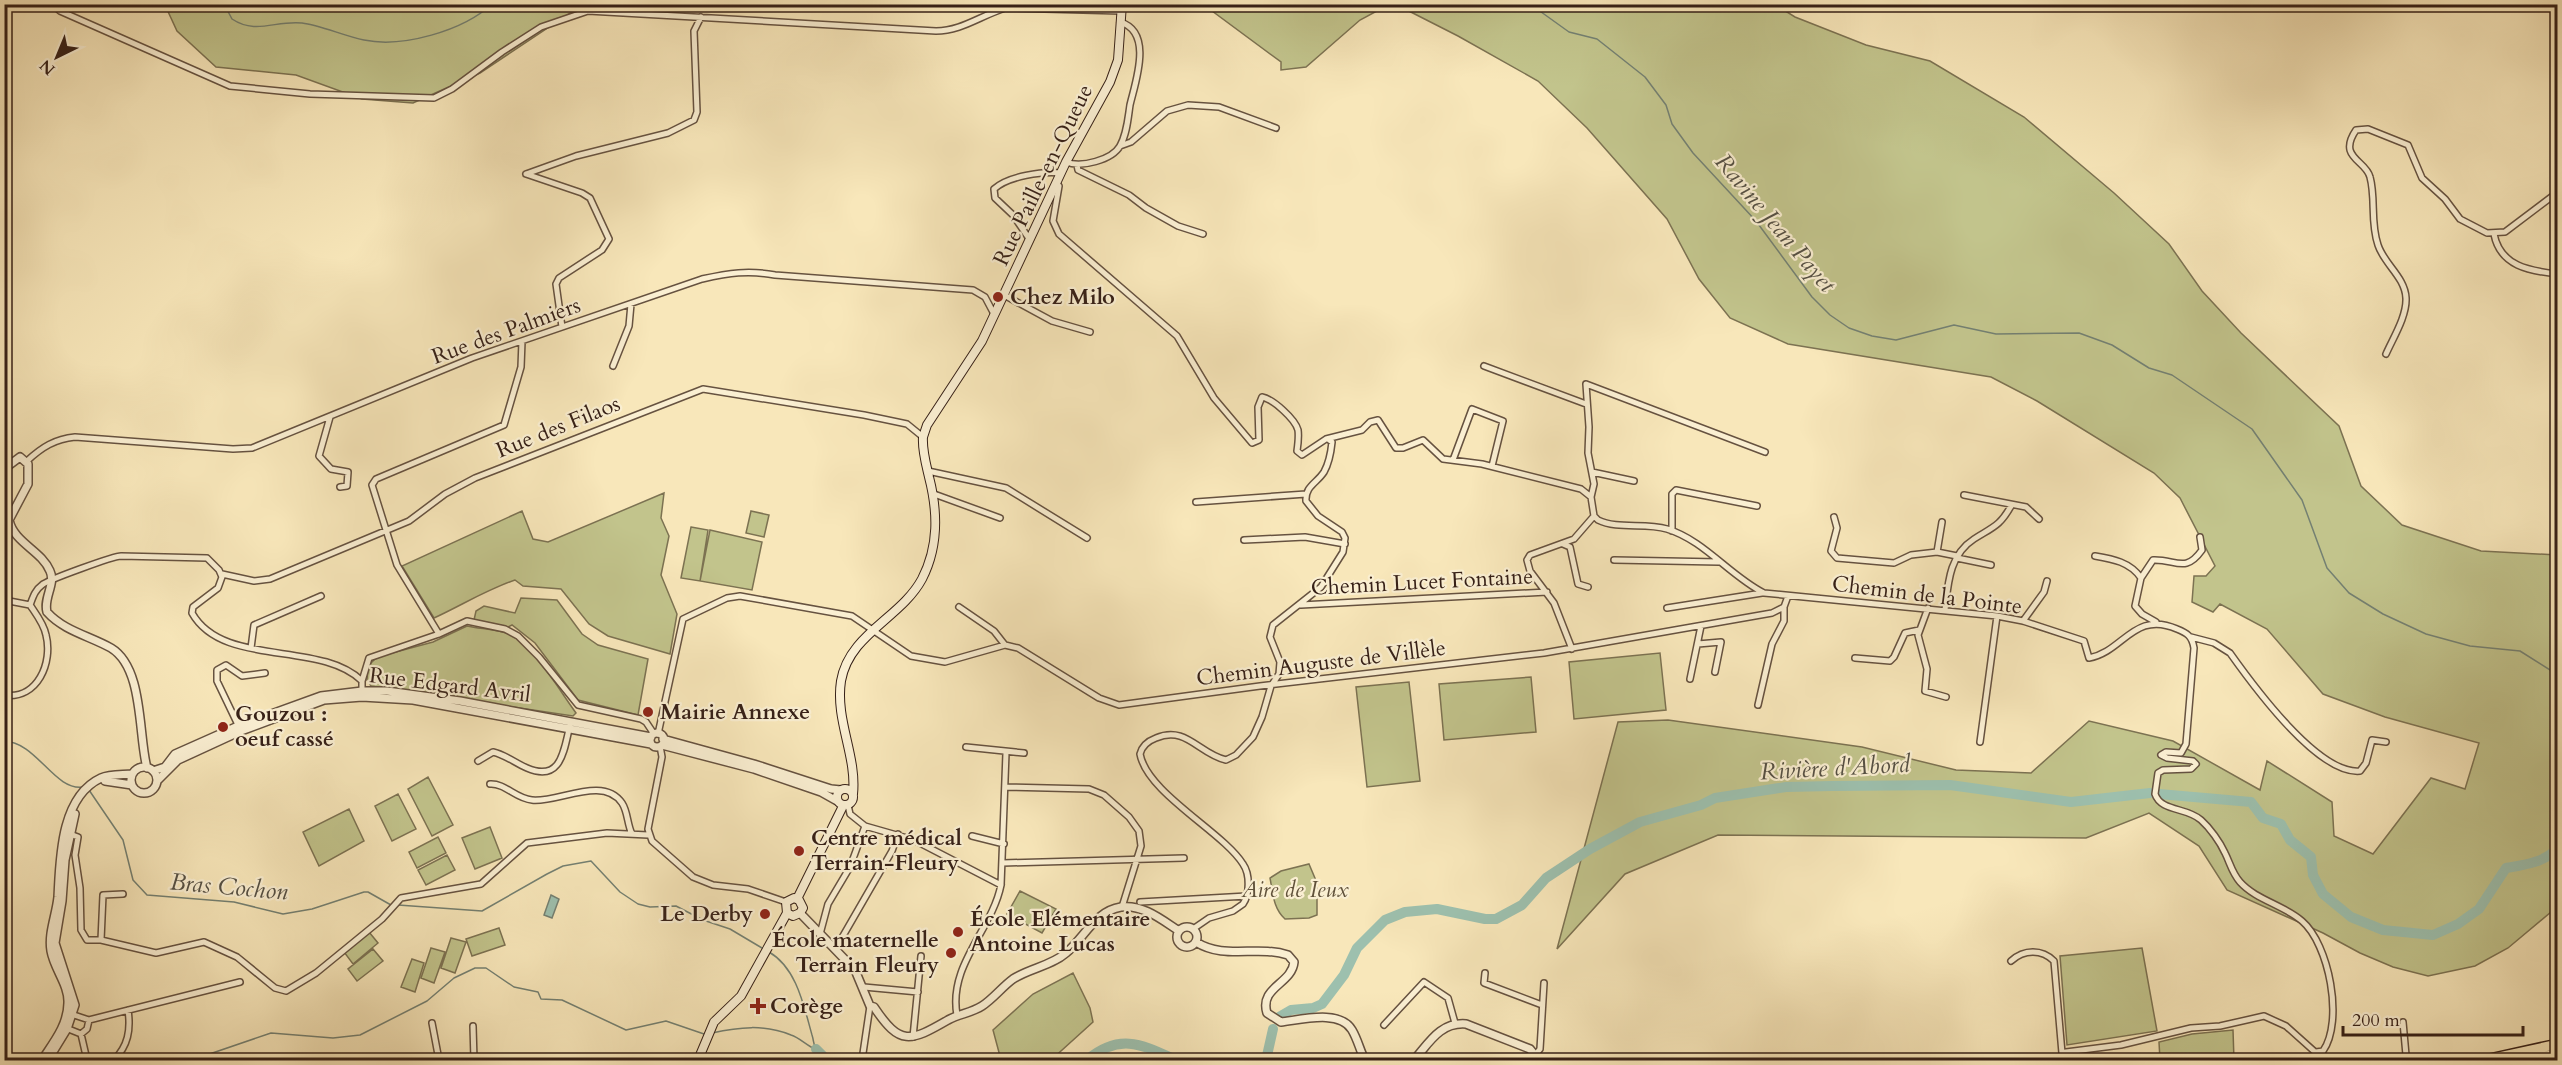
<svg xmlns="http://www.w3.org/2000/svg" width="2562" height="1065" viewBox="0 0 2562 1065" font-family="Cardo,serif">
<rect width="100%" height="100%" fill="#f8e7ba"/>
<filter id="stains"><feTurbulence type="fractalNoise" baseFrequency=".00333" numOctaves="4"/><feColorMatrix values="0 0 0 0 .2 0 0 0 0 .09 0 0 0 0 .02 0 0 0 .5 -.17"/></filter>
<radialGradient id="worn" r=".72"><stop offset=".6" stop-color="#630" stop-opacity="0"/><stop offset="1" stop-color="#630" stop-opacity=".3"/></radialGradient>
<path fill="#c2c48c" stroke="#7c7252" stroke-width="1.5" d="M165 5H582L480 73 413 103 362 99 296 75 216 67 177 31Z
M1204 5H1388L1360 20 1306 67 1281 70V62Z
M1397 5H1776L1795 17 1866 45 1930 61 2024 117 2114 193 2169 244 2202 291 2241 333 2339 426 2361 486 2402 525 2481 551 2557 555V907L2508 948 2475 966 2428 976 2393 967 2360 953 2323 933 2227 890 2199 846 2149 813 2086 838 1718 835 1625 874 1557 949 1618 722 1668 720 1862 747 1956 770 2031 773 2089 721 2173 741 2260 790 2267 761 2332 802 2334 836 2373 854 2431 778 2465 789 2479 743 2385 717 2323 694 2267 629 2220 604 2213 612 2192 602 2194 576H2206L2215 566 2180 498 2154 473 2037 401 1991 377 1788 344 1730 318 1699 279 1667 219 1587 128 1538 81 1458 36Z
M664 493 661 518 669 536 661 575 677 614 670 654 608 636 589 624 561 589 523 586 515 580C486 590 462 605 434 618L402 566 522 511 533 539 548 542Z
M751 511 769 515 764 537 746 533Z
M691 527 708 530 700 581 681 578Z
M710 530 762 542 752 590 700 581Z
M521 598 557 600 582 634 598 645 648 659 638 715 578 700 535 643 512 625 508 627 474 620 476 611 484 606 515 613Z
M467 626C480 629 496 629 509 634 534 646 559 690 576 713L573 716 371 686 367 680 368 666 377 657 433 642Z
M1660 653 1666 710 1574 719 1569 662Z
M1531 677 1536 732 1444 740 1439 684Z
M1409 682 1420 781 1367 787 1356 687Z
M428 777 453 825 432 836 408 789Z
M398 794 416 829 392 841 375 806Z
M349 809 364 841 319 866 303 832Z
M490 827 502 858 475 869 462 838Z
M438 837 446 853 417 868 409 852Z
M447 855 455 870 426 885 418 870Z
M1309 864 1317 883V915L1309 918 1285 919C1273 908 1273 893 1270 878L1281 871Z
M1020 891 1056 909 1042 933 1007 914Z
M499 928 505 945 472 956 466 939Z
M369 932 378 943 353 964 344 952Z
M451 938 466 942 455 973 441 968Z
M431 948 445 952 434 983 421 978Z
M2142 948 2157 1031 2067 1045 2060 956Z
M373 949 383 961 357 981 348 969Z
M412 959 424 963 415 992 401 987Z
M1073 973 1090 1008 1093 1022 1051 1060H1001L993 1030 1033 994Z
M2233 1030 2234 1060H2160L2159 1042 2192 1034Z"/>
<path fill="#9dc0ae" stroke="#748072" stroke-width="1.5" d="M551 895 559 899 552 918 544 915Z"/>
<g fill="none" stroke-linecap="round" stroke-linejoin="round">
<path stroke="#748072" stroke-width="1.5" d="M224 4 232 19C256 35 276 20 302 23 320 25 344 36 364 40 402 48 463 31 492 4
M1530 4 1569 32 1597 39 1645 77 1666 105 1672 124 1693 153 1756 221 1812 297 1830 315 1849 328 1872 336 1896 340 1954 325 1996 334 2079 333 2112 345 2149 368 2172 375 2252 429 2302 500 2327 568 2349 593 2383 614 2426 634 2470 646 2520 651 2558 675
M4 741C37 742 54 791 83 787
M89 790 123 840 133 880 147 895 234 902 283 914 312 909 364 892H368L391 905
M398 905 482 911 547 874 563 866 591 861 620 892 638 904 650 907 676 906 703 920 730 929 762 948
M769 952C797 968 804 1007 812 1035 814 1041 813 1044 816 1049
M712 1033C738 1027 765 1024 791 1035 800 1038 806 1045 815 1049
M192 1060 271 1033 333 1038 360 1035 427 1001 454 978 475 968H486L514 987 538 992 541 999 562 1000 626 1030 666 1021 704 1034"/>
<path stroke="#9dc0ae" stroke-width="10" d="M2159 794 2251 802 2263 818 2281 824 2290 840 2311 857 2313 875 2323 894 2351 917 2383 930 2433 935 2458 924 2479 909 2506 868C2524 865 2547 862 2558 847
M1279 1017 1291 1010 1313 1008 1322 1004 1344 975 1357 948 1385 920 1405 912 1437 909 1485 919H1496L1522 905 1546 878 1590 849 1640 822 1701 805 1715 798 1786 787 1832 786 1950 785 2071 802 2150 793
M816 1049 827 1060
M1087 1060C1120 1032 1143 1045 1176 1060
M1266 1060 1273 1029"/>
<g stroke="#665240" stroke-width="8">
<path id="minor" d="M52 4 60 11 230 86 310 94 434 98 452 89 502 52 541 27 588 11 936 31C962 31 981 15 1006 8L1121 11
M1120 146 1131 142 1167 111 1188 105 1219 107 1276 128
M1066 162C1081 168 1112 160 1120 146 1127 134 1128 118 1130 105 1135 83 1154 32 1120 22
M1077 165 1078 170 1129 195 1146 208 1178 226 1203 234
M526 174 576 156 668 133 694 120 697 112 694 31 701 17
M526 174 582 193 590 198 609 239 602 250 559 278 556 284 562 327
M1056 183 1059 186 1053 221 1059 234 1177 336 1214 398 1252 443 1259 440 1258 407 1262 397C1273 399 1295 419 1298 430 1299 437 1298 444 1297 451L1302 455 1326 439 1362 430 1370 422 1378 420 1396 448H1403L1423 440 1443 459 1482 464 1581 489 1591 497 1594 516 1598 520C1618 530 1645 522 1667 529 1704 540 1730 576 1764 593L1997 616 2023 621 2084 641 2089 658C2123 652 2134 610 2177 629 2187 633 2192 636 2194 648L2186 744 2181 753 2166 752 2161 755 2167 758 2193 761 2196 764 2191 769 2163 770 2158 773 2155 794C2161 812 2187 807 2201 820 2210 828 2220 842 2225 853 2230 863 2232 873 2240 882 2256 900 2284 905 2302 921 2329 944 2344 1021 2323 1051L2316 1052
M2494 234C2500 266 2529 271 2558 274
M1030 240 1013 215 995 198 994 189C1008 176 1043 171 1061 173
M1004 295 1052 321 1090 332
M2386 354C2393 338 2407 316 2406 298 2405 277 2384 264 2378 245 2370 222 2376 199 2370 177 2366 160 2337 158 2356 130L2368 129 2408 145 2422 178 2445 199 2460 219 2487 233 2505 232 2558 192
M613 366 629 326 631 304
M1484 366 1586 404
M330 417 319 456 331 469 348 472 347 486 340 487
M1453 460 1472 409 1503 421 1492 466
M27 461C42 447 55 439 75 437L233 449 252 448 472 358 702 279C729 273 748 270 775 275L973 290 985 297 994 314
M928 471 1006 488 1087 538
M1592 472 1634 481
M934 494 1000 518
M1964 495 2026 507 2039 519
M1591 497 1594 484 1588 453 1589 427 1586 384 1765 452
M1196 502 1306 494
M1834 517 1837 528 1831 551 1837 558 1894 563 1911 555 1937 552
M1942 522 1937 552 1957 556
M1672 531V494L1676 490 1757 506
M1244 540 1305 537 1345 544
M1563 544 1570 547 1578 584 1588 587
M2095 556C2113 559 2130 562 2141 578L2135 606 2142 614 2156 622
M1957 558 1991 565
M1614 560 1719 562
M222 574 254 581 270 579 409 521 445 494 475 478 703 389 864 415 907 424 923 437
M2141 578 2153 560C2176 559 2185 574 2202 550L2200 537
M4 600 30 605
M1301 605 1547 592
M959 607 994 631 1005 645
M1667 608 1762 593
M1928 608 1918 635 1927 669 1925 691 1946 697
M1945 610C1948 584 1949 555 1974 539 1993 527 2000 526 2011 506
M2023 621 2044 592 2047 581
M439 634 397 565 372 485 376 479 504 425 521 367 522 341
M2191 637 2214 643 2230 653C2252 684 2318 775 2360 771L2366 763 2372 740 2386 742
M1698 644 1721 642 1715 672
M251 648 254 625 321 596
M1572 649 1554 603 1530 571 1527 560 1530 555 1574 539 1594 516
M4 655V666
M1855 658 1890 661 1894 657 1905 633 1919 630
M1690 679 1701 626
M362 681 369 658 439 634 467 621 505 629 518 636 539 657 578 705 641 719 646 722 654 734
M4 695C38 700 53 662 46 635 44 624 36 614 30 605 33 597 35 590 42 585 47 580 114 556 121 556L207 558 219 570 222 577 218 588 193 607 192 613C223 668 320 640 362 681V695
M1758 705 1772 644 1784 621V607
M240 729 217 681V670L226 665 242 676 265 673
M658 734 683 619 727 598 740 596 852 616 911 656 945 662 1005 645 1018 648 1099 698 1119 705 1260 686 1544 653 1772 613 1784 607 1788 596
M1980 742 1997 616
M660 746 662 757 648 829 652 841 693 877 713 885 748 889 786 902
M966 747 1024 753
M478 761 493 752C506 755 515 763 527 768 562 783 564 749 570 725
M490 784C505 783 516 799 532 800 558 803 603 775 622 803 628 812 627 824 632 834
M1005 787 1089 789 1104 795 1129 817 1139 831 1141 846 1122 907
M848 805 850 814 865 826 914 840 1001 885
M67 833 78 837 75 855 80 888 81 930 87 940H101L156 953 204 942 237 957 275 988 286 991 316 973 382 919 401 898 481 884 527 843 607 833 648 835
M972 836 1004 844
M1003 863 1184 858
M1140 902 1247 896
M1193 929 1209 918 1233 911 1243 904C1250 894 1250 874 1243 864 1223 832 1147 793 1140 754 1142 746 1148 741 1156 738 1186 725 1199 754 1226 760L1236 755 1253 737 1262 717 1271 686 1279 674 1280 662 1270 637 1273 625 1321 587 1343 552 1345 538 1342 532 1318 516 1306 501C1305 486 1317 483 1324 472 1329 463 1331 452 1332 442L1328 439
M820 934 828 904 850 867 865 826
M101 940 103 895 123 894
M836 948 892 851 898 834
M2011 961C2024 949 2042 949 2054 961L2062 1053
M1485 973 1484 983 1542 1005
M864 987 918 992
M71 1014 89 1020
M957 1015C948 965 992 930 1001 885L1006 753
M89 1020 240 982
M2403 1022 2406 1055 2403 1060
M432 1023 439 1060
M1384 1025 1424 982 1448 998 1455 1023
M473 1026 474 1060
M66 1028 81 1034 87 1029 89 1020
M81 1034 87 1060
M913 1037 921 956
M1536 1054 1540 1049 1544 983
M114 1060C128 1046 131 1030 128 1010
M862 1060 870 1006
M1335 1060 1362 1056
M2061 1060 2062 1053 2066 1052 2121 1045 2191 1028 2220 1026 2264 1016 2286 1026 2324 1060"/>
</g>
<g stroke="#665240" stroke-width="10">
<path id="tertiary" d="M4 469 20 457 28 464V484L9 520C14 543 41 550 50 571 56 584 43 598 47 612 64 631 90 636 111 648 144 668 138 734 147 768
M650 740a7 7 0 1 1 14 0a7 7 0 1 1-14 0Z
M663 739 754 764 831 789 841 790
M662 745 754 769 821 792 837 801
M131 780a13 13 0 1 1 26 0a13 13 0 1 1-26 0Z
M153 771 165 767 175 754 238 726 321 696 362 691H387L460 701 651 737
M105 781 132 785
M157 781 178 760 241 731 324 700 362 697 413 700 651 744
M800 913 855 970 870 1006 874 1007C900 1046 910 1042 948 1020 959 1014 971 1013 982 1006 993 999 1002 987 1013 979 1030 968 1051 966 1066 953 1085 937 1095 911 1121 907 1143 904 1162 920 1179 931
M1177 937a10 10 0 1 1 20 0a10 10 0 1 1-20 0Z
M1196 942C1224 960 1257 945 1288 955L1294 962C1292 984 1259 987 1267 1013L1281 1022C1300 1020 1340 1009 1352 1030 1358 1040 1360 1051 1365 1060
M42 1060C53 1043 68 1025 68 1003 69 985 54 969 51 951 48 933 56 916 58 897 60 860 60 797 101 778 110 774 122 775 132 774
M48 1060 67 1029 75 1005 55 943 62 901 65 860 75 814
M1414 1060C1429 1043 1440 1022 1466 1024L1530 1049 1539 1060"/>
</g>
<g stroke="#362017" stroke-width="10">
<path id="secondary" d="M837 797a8 8 0 1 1 16 0a8 8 0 1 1-16 0Z
M853 794C857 756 835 720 841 681 849 634 901 618 922 579 939 546 938 512 929 477 926 464 922 450 923 437L927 425 982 341 1066 162 1110 82 1118 60 1122 4
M797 899 843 806
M698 1060 714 1022 741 996 787 913 786 902 794 898 799 900 803 908 800 913 793 916 787 913"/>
</g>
<g stroke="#362017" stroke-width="12">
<path id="trunk" d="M2485 1060 2558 1044
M2519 1060 2558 1054"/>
</g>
<use href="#minor" stroke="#faefd2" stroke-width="5"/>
<use href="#tertiary" stroke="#faefd2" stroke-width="7"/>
<use href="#secondary" stroke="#faefd2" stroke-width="8"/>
<use href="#trunk" stroke="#f8e7ba" stroke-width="9"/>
</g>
<g fill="#8f2418" stroke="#faefd2" stroke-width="2">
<circle cx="998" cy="297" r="6"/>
<circle cx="648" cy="712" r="6"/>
<circle cx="223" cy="727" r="6"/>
<circle cx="799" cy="851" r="6"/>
<circle cx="765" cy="914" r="6"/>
<circle cx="958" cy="932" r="6"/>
<circle cx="951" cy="953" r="6"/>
<path d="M755 997h6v6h6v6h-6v6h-6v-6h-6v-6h6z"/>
</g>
<g text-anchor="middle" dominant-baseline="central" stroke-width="4.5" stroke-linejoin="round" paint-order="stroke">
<g font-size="22" fill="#362017" stroke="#faefd2">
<text transform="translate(1043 175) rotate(-64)">Rue Paille-en-Queue</text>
<text transform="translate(506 331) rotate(-20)">Rue des Palmiers</text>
<text transform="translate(558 427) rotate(-22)">Rue des Filaos</text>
<text transform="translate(1422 582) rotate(-3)">Chemin Lucet Fontaine</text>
<text transform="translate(1927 595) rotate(7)">Chemin de la Pointe</text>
<text transform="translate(1321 663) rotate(-7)">Chemin Auguste de Villèle</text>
<text transform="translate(450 685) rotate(7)">Rue Edgard Avril</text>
</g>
<g font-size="22" font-weight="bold" fill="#362017" stroke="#faefd2" text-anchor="start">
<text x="1010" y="297">Chez Milo</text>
<text x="660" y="712">Mairie Annexe</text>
<text x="235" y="714">Gouzou :<tspan x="235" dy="25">oeuf cassé</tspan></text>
<text x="811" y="838">Centre médical<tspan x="811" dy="25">Terrain-Fleury</tspan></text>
<text x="753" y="914" text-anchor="end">Le Derby</text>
<text x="970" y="919">École Elémentaire<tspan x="970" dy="25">Antoine Lucas</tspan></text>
<text x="939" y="940" text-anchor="end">École maternelle<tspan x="939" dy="25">Terrain Fleury</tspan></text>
<text x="770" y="1006">Corège</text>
</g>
<g font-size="22" font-style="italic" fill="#60513a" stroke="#faefd2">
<text x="1295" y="890">Aire de Ieux</text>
</g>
<g font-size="24" font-style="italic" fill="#555044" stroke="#faefd2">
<text transform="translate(1775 223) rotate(50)">Ravine Jean Payet</text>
<text transform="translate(1835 768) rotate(-3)">Rivière d'Abord</text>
<text transform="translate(229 887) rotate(5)">Bras Cochon</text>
</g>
</g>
<rect width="2562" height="1065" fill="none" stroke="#f8e7ba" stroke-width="24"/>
<rect x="6" y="6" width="2550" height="1053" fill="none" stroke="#362017" stroke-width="3"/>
<rect x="12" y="12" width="2538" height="1041" fill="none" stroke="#362017" stroke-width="1.5"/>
<g transform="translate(57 57) rotate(223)" stroke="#faefd2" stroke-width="4.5" paint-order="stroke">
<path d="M0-4.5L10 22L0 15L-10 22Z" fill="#362017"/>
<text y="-9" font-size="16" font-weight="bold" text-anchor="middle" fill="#362017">N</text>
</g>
<path d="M2343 1026v9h180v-9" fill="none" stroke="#362017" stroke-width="3"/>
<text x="2352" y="1026" font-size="18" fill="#362017" stroke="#faefd2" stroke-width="4.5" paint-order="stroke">200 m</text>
<rect width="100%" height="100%" filter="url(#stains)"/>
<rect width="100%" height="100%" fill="url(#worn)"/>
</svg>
